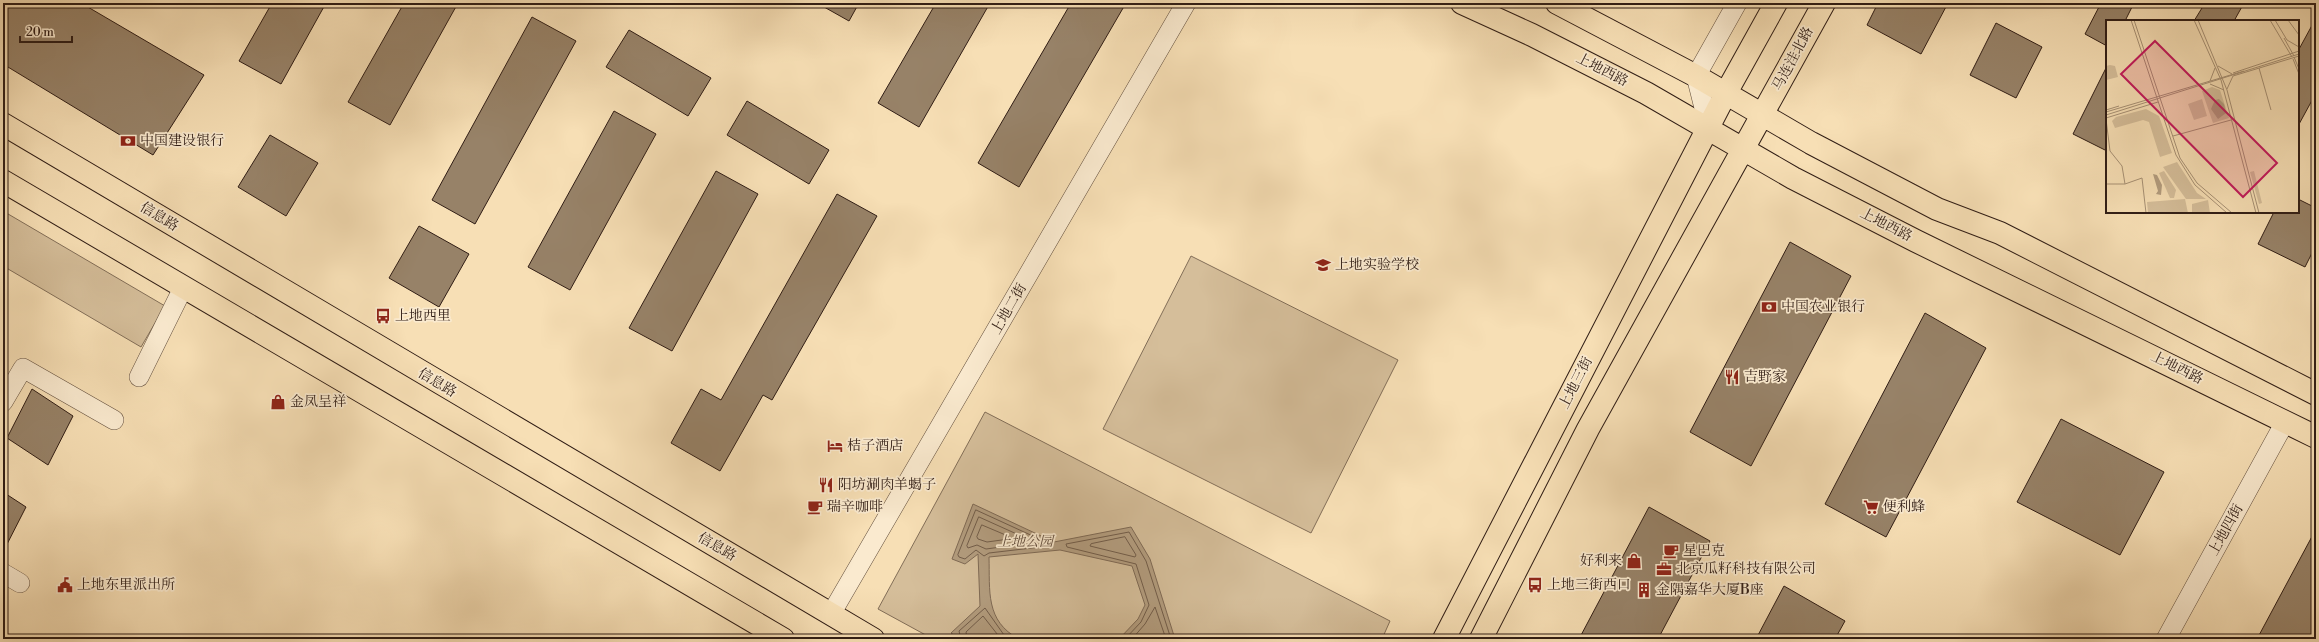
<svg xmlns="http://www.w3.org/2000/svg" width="2319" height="642" viewBox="0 0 2319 642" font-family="'Libre Bodoni','Noto Serif SC',serif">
<rect width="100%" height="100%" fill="#f7dfb5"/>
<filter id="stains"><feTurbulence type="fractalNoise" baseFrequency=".005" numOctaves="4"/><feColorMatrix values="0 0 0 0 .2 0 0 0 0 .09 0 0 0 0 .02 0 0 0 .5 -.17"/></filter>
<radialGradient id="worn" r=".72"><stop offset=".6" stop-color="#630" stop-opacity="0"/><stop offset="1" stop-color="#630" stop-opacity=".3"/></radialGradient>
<path fill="#d5be9a" stroke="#826e58" d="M3 211 165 306 141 347 3 266Z
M1191 256 1398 360 1311 533 1103 429Z
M985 412 1390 621 1382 639H933L878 609Z"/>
<path fill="#b39d7f" stroke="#7f6a55" d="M973 504 1054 542 1131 527 1150 559 1175 639H1119L1138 619 1145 605 1132 566 1060 550 989 557C990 591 985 621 1019 639H960L951 633 980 606 978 554 965 564 952 559Z"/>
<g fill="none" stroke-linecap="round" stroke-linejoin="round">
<path stroke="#725d4a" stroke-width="1" d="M976 510 1048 543 1049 546 989 553 984 556 976 550 965 559 959 557 958 555Z
M979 517 1030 540 1031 543 986 549 977 545 968 548 967 546Z
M982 525 1008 536 1009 539 987 542 978 539 977 537Z
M1125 537 1136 555 1135 557 1090 546 1091 544Z
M961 639 959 631 985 608 1004 635 1011 639
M967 639 966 632 983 616 1001 639
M1125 639 1141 622 1149 605 1136 564 1067 547 1066 544 1129 532 1146 561 1171 639
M1132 639 1145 624 1155 607 1166 639"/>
</g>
<path fill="#978268" stroke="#301d15" d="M3 3H81L204 75 153 155 3 64Z
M272 3H326L281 84 239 61Z
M404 3H458L390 125 348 102Z
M817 3H859L849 21Z
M936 3H990L919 127 878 103Z
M1071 3H1126L1019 187 978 163Z
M1878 3H1948L1921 54 1867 25Z
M2101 3H2134L2125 21H2107V46L2085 34Z
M2205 3H2244L2234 21H2194Z
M532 17 576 41 475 224 432 200Z
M2316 18V93L2298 126V51Z
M1996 23 2042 47 2016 98 1970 75Z
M629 30 711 78 688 116 606 67Z
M2107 66V151L2073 134Z
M747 101 829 150 809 184 727 135Z
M614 111 656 134 570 290 528 267Z
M270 135 318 163 286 216 238 187Z
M716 171 758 194 672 351 629 328Z
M837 194 877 216 772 400 763 395 720 471 671 443 701 389 721 400Z
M2298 199 2316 208V245L2305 267 2258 244 2274 212H2298Z
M419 226 469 254 439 307 389 278Z
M1790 242 1851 276 1751 466 1690 432Z
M1925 313 1986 348 1886 537 1825 504Z
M32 389 73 416 48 465 7 438Z
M2061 419 2164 472 2120 555 2017 502Z
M3 492 26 507 3 552Z
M1649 507 1710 541 1658 639H1579Z
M2316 529V639H2257Z
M1784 586 1845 621 1835 639H1756Z"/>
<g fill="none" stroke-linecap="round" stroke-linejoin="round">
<g stroke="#624e3d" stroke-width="20">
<path id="minor" d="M1709 128 1696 76 1737 3
M139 377 183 288
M3 402 23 368 114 420
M3 573 20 583
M831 614 1186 3
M2166 639 2285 422"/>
</g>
<g stroke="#301d15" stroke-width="24">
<path id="major" d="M1462 3 1532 35 1646 93 1793 178 1916 241 2316 437
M1557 3 1696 76 1811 143 1937 209 2000 233 2316 394
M3 124 873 639
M3 181 783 639
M1444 639 1726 93 1776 3
M1481 639 1588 429 1824 3"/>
</g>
<use href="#minor" stroke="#faeacf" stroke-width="19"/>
<use href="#major" stroke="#f7dfb5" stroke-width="22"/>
</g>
<defs>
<g id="bank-bare" transform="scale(1.2)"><path d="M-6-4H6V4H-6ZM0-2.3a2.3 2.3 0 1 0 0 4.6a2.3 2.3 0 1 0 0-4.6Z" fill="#8f2418" stroke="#faeacf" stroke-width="2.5" paint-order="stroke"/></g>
<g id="school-bare" transform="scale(1.2)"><path d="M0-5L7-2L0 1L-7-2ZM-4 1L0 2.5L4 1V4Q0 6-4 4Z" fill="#8f2418" stroke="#faeacf" stroke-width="2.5" paint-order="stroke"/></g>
<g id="bus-bare" transform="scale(1.2)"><path d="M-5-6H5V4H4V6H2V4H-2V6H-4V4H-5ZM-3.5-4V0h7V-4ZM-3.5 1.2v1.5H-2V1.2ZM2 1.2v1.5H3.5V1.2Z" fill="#8f2418" stroke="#faeacf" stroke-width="2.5" paint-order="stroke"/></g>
<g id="restaurant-bare" transform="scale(1.2)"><path d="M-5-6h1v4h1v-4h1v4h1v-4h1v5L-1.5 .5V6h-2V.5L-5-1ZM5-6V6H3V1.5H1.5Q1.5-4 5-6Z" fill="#8f2418" stroke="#faeacf" stroke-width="2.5" paint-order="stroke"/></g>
<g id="shop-bare" transform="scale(1.2)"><path d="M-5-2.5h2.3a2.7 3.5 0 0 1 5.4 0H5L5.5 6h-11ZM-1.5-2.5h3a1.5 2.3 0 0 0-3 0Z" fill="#8f2418" stroke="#faeacf" stroke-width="2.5" paint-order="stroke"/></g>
<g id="hotel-bare" transform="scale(1.2)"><path d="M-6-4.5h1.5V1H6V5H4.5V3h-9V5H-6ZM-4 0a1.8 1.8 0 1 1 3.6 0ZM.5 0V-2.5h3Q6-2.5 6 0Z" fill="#8f2418" stroke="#faeacf" stroke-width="2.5" paint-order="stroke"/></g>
<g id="cafe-bare" transform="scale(1.2)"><path d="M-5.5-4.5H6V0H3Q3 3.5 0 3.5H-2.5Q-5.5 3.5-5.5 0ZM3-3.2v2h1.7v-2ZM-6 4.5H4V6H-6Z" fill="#8f2418" stroke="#faeacf" stroke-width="2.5" paint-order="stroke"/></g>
<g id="supermarket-bare" transform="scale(1.2)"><path d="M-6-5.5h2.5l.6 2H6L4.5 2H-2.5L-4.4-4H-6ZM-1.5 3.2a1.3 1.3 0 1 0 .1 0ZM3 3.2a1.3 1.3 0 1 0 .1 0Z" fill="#8f2418" stroke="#faeacf" stroke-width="2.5" paint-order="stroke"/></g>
<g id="office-bare" transform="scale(1.2)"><path d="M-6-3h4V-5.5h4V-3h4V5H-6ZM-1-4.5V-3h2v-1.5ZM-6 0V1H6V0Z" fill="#8f2418" stroke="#faeacf" stroke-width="2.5" paint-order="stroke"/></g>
<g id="civic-bare" transform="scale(1.2)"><path d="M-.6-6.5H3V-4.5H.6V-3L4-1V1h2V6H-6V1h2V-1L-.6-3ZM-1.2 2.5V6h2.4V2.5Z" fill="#8f2418" stroke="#faeacf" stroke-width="2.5" paint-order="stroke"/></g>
<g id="building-bare" transform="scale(1.2)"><path d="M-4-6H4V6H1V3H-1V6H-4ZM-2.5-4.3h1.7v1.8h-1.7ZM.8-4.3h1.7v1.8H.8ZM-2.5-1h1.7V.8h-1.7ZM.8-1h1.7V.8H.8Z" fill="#8f2418" stroke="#faeacf" stroke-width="2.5" paint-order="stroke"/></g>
</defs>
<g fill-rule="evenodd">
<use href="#bank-bare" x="128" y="141"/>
<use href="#school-bare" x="1323" y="265"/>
<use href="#bank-bare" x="1769" y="307"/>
<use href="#bus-bare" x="383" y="316"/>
<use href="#restaurant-bare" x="1732" y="377"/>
<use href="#shop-bare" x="278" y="402"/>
<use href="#hotel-bare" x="835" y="446"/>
<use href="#restaurant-bare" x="826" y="485"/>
<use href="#cafe-bare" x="815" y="507"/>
<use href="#supermarket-bare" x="1871" y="507"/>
<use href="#cafe-bare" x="1671" y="551"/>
<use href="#shop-bare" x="1634" y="561"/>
<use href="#office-bare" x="1664" y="569"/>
<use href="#civic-bare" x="65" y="585"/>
<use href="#bus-bare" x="1535" y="585"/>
<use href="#building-bare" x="1644" y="590"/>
</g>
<g text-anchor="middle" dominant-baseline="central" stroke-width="3.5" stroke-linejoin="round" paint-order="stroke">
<g font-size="14" fill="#301d15" stroke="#faeacf">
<text transform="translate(1793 59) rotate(-62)">马连洼北路</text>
<text transform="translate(1602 70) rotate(27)">上地西路</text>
<text transform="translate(159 217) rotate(31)">信息路</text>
<text transform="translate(1886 225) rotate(27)">上地西路</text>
<text transform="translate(1009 309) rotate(-60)">上地二街</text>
<text transform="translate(2177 368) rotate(26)">上地西路</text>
<text transform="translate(437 383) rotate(31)">信息路</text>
<text transform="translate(1576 383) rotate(-63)">上地三街</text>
<text transform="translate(2226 530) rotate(-61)">上地四街</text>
<text transform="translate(717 547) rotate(30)">信息路</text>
</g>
<g font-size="14" fill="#301d15" stroke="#faeacf" text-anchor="start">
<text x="140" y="141">中国建设银行</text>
<text x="1335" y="265">上地实验学校</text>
<text x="1781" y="307">中国农业银行</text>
<text x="395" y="316">上地西里</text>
<text x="1744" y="377">吉野家</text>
<text x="290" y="402">金凤呈祥</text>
<text x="847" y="446">桔子酒店</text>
<text x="838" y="485">阳坊涮肉羊蝎子</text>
<text x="827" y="507">瑞辛咖啡</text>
<text x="1883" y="507">便利蜂</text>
<text x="1683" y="551">星巴克</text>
<text x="1622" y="561" text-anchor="end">好利来</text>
<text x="1676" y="569">北京瓜籽科技有限公司</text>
<text x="77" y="585">上地东里派出所</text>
<text x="1547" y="585">上地三街西口</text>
<text x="1656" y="590">金隅嘉华大厦B座</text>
</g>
<g font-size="14" font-style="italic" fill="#624d3d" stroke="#faeacf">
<text x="1025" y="542">上地公园</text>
</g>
</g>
<g transform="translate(2106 20)">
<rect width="193" height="193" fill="#f7dfb5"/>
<path d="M4 45 9 46 12 57 0 60V46ZM106 67 114 70 123 98 107 103 96 71ZM96 79 101 96 88 100 82 84ZM40 89 53 96 66 133 54 137 43 102 37 100 9 108 6 101 10 97ZM71 142 91 173 100 179H80L57 147ZM58 151 70 170 68 178H64L53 153ZM148 151 156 183 153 184 144 152ZM79 179 82 193H42L41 182ZM102 180 104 193H86V184Z" fill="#d5be9a"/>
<path d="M113 79 118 84 120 93 112 99 105 89 109 80ZM47 154 51 155 56 165 55 175 50 174 52 171Z" fill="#b39d7f"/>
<path fill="none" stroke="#a79175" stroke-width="1" d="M25 0 70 135 89 165 121 193M28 0 74 138 91 163 126 193M88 0 115 60 150 193M92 0 121 70 153 193M164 0 186 37M169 0 181 20 193 27M182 0 193 15M178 18 188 36M188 37 193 49M187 39 193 54M112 46 126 54M153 48 165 90M127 53 193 31M127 56 193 36M104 61 109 48M104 64 118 70M121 69 127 56M0 90 13 86M0 92 138 51M0 95 193 34M0 98 52 82M0 99 4 131 16 146 19 164M67 116 125 100M0 164H19L36 158 40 193"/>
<path fill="#c2185b" fill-opacity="0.15" stroke="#c2185b" stroke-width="2" d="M49 21 171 143 137 177 15 54Z"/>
<rect width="193" height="193" fill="none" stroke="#301d15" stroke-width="2"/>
</g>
<rect width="2319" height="642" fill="none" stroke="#f7dfb5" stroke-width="16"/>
<rect x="4" y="4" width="2311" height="634" fill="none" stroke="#301d15" stroke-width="2"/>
<rect x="8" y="8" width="2303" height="626" fill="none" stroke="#301d15"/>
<path d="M20 36v6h52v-6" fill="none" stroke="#301d15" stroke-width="2"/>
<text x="26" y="36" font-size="12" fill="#301d15" stroke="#faeacf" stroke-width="3" paint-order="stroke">20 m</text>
<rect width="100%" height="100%" filter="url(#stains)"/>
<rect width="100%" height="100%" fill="url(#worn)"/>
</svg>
